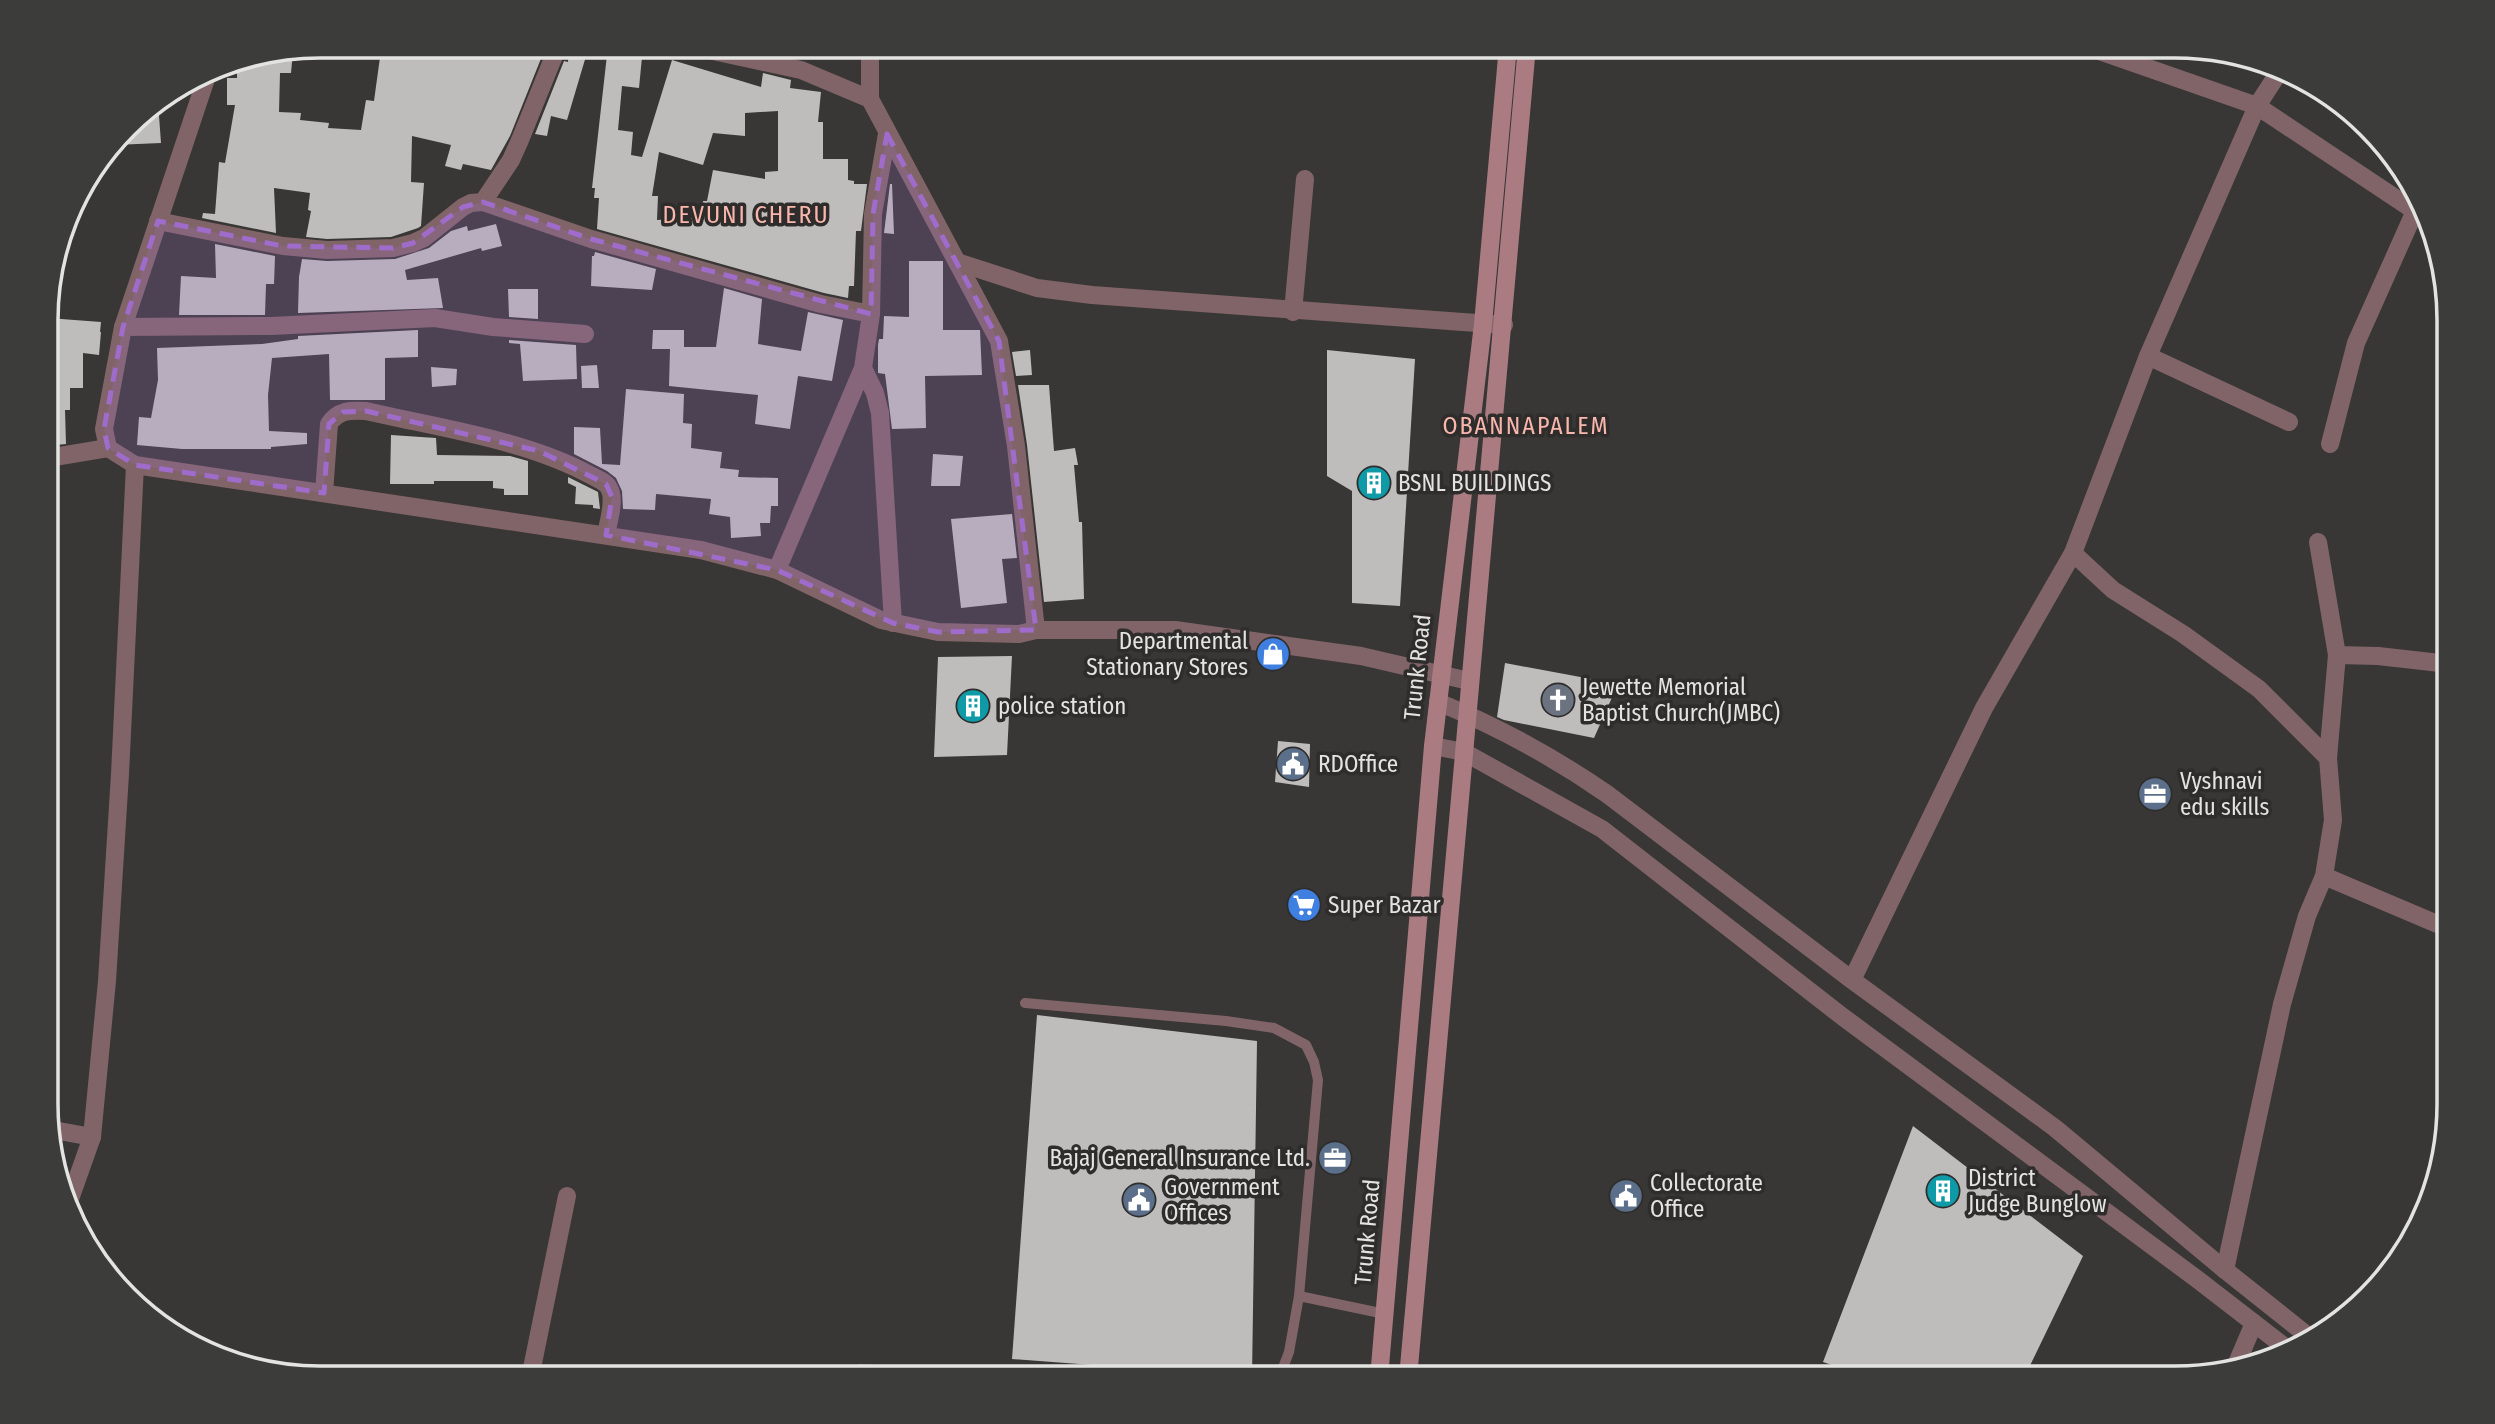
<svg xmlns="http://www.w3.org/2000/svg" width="2495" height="1424" viewBox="0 0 2495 1424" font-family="'Fira Sans Condensed',sans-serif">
<rect width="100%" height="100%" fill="#383735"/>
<path fill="#bfbdbb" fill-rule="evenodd" d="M433 46H536L535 54 542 56 510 136 491 170 463 164 461 170 445 166 451 145 412 136 411 182 424 183 421 226 418 228 391 237 327 239 306 237 311 211 308 210 310 193 274 188 276 233 202 218 203 213 215 214 219 162 225 163 235 105H227V78H237V62L293 51 291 73H280L279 112 301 113 300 120 329 123 328 128 361 130 366 100 374 101 381 50 430 57Z
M569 46H589L567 120 551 116 547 136 535 134 564 61 568 62Z
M608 46H626L624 55 642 57 639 88 622 86 618 130 633 132 631 155 642 157 672 60 761 87 763 73 791 80 790 88 821 92 818 122H823V159H848V180L854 181V184H867L861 231H856L854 286H849L848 298 824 293 597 229 599 198H594L595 188H592ZM778 111V171L765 172V179L713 170 707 201H703L701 218 657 220 658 196H652L659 152 703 165 713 133 745 136V113Z
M768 46H798L795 57 767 51Z
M158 102 161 143 114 145 139 114Z
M890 184H892L894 234 884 233Z
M496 224 502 246 482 251 481 248 405 270 407 280 438 278 443 308 298 313 299 277 302 259 327 261 395 259 429 248 451 231 467 226 468 231Z
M215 244 275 256 274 284H266L265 315H179L181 276 216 278Z
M595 252 656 269 652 290 591 286 592 256H594Z
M909 261H943V330H980L982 375 925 376 926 428 892 429 885 374 878 373V345L879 339H883L884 316 909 317Z
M724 288 762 299 758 344 801 351 808 312 843 320 832 381 798 376 790 429 755 424 758 395 669 386 670 349H652L653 330H684V347H716Z
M508 289H538V319L509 317Z
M48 318 101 322 100 332H101L99 355 83 353V388H70V410H65L66 444 56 445H48Z
M418 330V357L385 358V400H330L329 354 272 358 268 395 269 431 307 433V444L271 447V449H182L137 445 139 417 151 418 158 380 157 348 262 344 298 339V336Z
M509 340 576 345 577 379 523 381 520 344 509 343Z
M1030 350 1032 375 1016 376 1012 352Z
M1327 350 1415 359 1400 606 1352 603V491L1327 476Z
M597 365 599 388H582L581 366Z
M431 367 457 369 456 385 432 387Z
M1018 385H1049L1054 451 1075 448 1078 465H1074L1079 522H1082L1084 599 1044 602 1027 445Z
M626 389 684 394 683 423 692 424 691 448 722 452 720 468 739 470 738 477 778 478V506H771L770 523H760L761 536 731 538 730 517 709 514 711 499 656 494 655 510 623 509 622 491 616 478 607 471 574 454V427L600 428 602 464 620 465Z
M391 435 436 438 437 455 510 456 528 461V495H504V489L493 488V481H434V484H390Z
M933 454 963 456 960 486H931Z
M568 477 598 492 600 509 593 508V505L575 504 576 487 568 483Z
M1012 514 1017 558 1002 559 1007 603 961 608 951 519Z
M1012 656 1007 755 934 757 938 657Z
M1505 663 1618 684 1594 738 1504 720 1497 717Z
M1278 741 1310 744 1309 787 1275 782Z
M1037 1015 1257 1041 1252 1377 1012 1359Z
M1913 1126 2083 1256 2024 1378H1870L1823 1362Z"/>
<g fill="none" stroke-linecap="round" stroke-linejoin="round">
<path stroke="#816468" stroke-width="10" d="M1025 1003 1226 1021 1274 1028 1306 1045 1314 1062 1318 1080 1299 1296 1289 1352 1279 1378
M1299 1296 1385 1314
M860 1369 1000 1378"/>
<path stroke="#816468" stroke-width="18" d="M870 46V99
M483 202 511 160 520 140 558 46
M158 221 283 246 327 250 393 248 413 243 424 238 463 207 471 203 483 202 591 239 821 304 871 314
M957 262 999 341 1016 446 1036 630
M1293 312 1305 179
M123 327 271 326 435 318 493 327 585 334
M2148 356 2289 422
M863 368 875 393 880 413 893 623
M2330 444 2356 343 2415 211
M48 458 108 448
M324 493 329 424C338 410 351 410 366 411 439 428 527 440 592 476 598 479 606 482 609 488 616 500 608 522 606 535
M2318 542 2337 655
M2073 553 2113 590 2183 634 2259 689 2328 758 2333 820 2324 876 2307 916 2282 1004 2225 1270
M777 570 863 368 871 314 873 214 887 134
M2328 758 2337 655 2378 656 2449 664
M2324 876 2449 929
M48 1129 92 1137
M2234 1370 2254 1323
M530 1378 567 1196"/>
<path stroke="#816468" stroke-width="18" d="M690 46 801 70 870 99 957 262 1037 288 1092 295 1504 325
M2085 46 2257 106 2430 221
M209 70 123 327 104 429 108 448 135 465 701 550 777 570 881 620 938 632 1019 634 1036 630H1175L1361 656 1469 681
M1438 702C1496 726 1555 758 1607 794L1852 980 2055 1128 2225 1270 2313 1340
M1433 746 1464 752 1602 829 1843 1017 2197 1279 2290 1351
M1852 980 1984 708 2073 553 2148 356 2257 106 2281 69
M70 1199 92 1137 107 981 120 774 135 465"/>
<path stroke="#aa7c82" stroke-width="18" d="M1379 1378 1433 746 1483 324 1508 46
M1408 1378C1445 934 1491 490 1527 46"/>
</g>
<path fill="#9f6ccb" fill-opacity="0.2" stroke="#9f6ccb" stroke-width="5" stroke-dasharray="14 9" stroke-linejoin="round" d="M887 134 999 341 1036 630 938 632 893 623 777 570 606 535 612 497 606 484 539 451 366 411 343 412 329 424 324 493 135 465 108 448 104 429 123 327 158 221 283 246 393 248 413 243 463 207 483 202 591 239 871 314 873 214Z"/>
<defs>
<g id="building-disc" transform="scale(1.75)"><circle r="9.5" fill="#0f9aa8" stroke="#2e2d2b"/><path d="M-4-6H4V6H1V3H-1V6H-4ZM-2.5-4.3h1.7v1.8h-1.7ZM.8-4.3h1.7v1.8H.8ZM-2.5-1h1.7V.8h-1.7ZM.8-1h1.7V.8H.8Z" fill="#fff"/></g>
<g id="shop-disc" transform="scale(1.75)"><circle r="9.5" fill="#3f7fe0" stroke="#2e2d2b"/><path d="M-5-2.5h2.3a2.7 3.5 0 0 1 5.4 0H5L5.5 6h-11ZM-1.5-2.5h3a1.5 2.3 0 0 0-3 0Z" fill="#fff"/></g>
<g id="church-disc" transform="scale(1.75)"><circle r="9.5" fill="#6b7280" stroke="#2e2d2b"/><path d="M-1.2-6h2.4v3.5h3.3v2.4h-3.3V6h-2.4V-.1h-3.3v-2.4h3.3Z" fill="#fff"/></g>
<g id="civic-disc" transform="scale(1.75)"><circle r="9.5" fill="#5c6f8a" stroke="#2e2d2b"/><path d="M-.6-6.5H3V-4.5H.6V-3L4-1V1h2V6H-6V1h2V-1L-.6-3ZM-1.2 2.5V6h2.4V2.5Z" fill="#fff"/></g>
<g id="office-disc" transform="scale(1.75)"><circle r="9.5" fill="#5c6f8a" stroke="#2e2d2b"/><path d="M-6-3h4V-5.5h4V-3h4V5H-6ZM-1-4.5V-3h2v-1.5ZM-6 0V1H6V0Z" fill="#fff"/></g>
<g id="supermarket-disc" transform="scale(1.75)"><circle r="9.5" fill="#3f7fe0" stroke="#2e2d2b"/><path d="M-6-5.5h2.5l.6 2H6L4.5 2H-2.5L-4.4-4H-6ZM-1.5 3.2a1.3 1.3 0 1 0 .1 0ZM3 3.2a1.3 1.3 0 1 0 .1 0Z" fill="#fff"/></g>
</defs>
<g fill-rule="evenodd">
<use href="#building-disc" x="1374" y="483"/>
<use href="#shop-disc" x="1273" y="654"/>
<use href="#church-disc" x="1558" y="700"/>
<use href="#building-disc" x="973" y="706"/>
<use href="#civic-disc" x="1293" y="764"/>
<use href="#office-disc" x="2155" y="794"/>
<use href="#supermarket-disc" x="1304" y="905"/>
<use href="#office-disc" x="1335" y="1158"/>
<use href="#building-disc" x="1943" y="1191"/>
<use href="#civic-disc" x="1626" y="1196"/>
<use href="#civic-disc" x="1139" y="1200"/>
</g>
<g text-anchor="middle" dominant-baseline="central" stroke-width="7" stroke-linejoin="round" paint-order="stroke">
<g font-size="23" fill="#e3e3e1" stroke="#2e2d2b" text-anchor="start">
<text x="1398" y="483">BSNL BUILDINGS</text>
<text x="1248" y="641" text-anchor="end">Departmental<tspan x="1248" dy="26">Stationary Stores</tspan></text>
<text x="1582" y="687">Jewette Memorial<tspan x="1582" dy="26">Baptist Church(JMBC)</tspan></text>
<text x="998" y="706">police station</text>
<text x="1318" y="764">RDOffice</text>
<text x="2180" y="781">Vyshnavi<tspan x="2180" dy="26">edu skills</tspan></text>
<text x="1328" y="905">Super Bazar</text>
<text x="1310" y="1158" text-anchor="end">Bajaj General Insurance Ltd.</text>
<text x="1968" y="1178">District<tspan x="1968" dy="26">Judge Bunglow</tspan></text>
<text x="1650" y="1183">Collectorate<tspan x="1650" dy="26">Office</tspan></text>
<text x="1164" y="1187">Government<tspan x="1164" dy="26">Offices</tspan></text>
</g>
<g font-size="23" fill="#e3e3e1" stroke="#2e2d2b">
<text transform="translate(1417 667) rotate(-84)">Trunk Road</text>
<text transform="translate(1367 1232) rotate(-85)">Trunk Road</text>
</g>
<g font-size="24" letter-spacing="2" fill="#f9b6ad" stroke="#2e2d2b">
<text x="746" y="215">DEVUNI CHERU</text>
<text x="1526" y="426">OBANNAPALEM</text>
</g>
</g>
<path d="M0 0H2495V1424H0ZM320 58H2175A262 262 0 0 1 2437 320V1104A262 262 0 0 1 2175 1366H320A262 262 0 0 1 58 1104V320A262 262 0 0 1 320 58Z" fill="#3c3c3a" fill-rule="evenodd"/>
<path fill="none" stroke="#e3e3e1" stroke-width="3.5" d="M320 58H2175A262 262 0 0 1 2437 320V1104A262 262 0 0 1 2175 1366H320A262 262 0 0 1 58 1104V320A262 262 0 0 1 320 58Z"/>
</svg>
